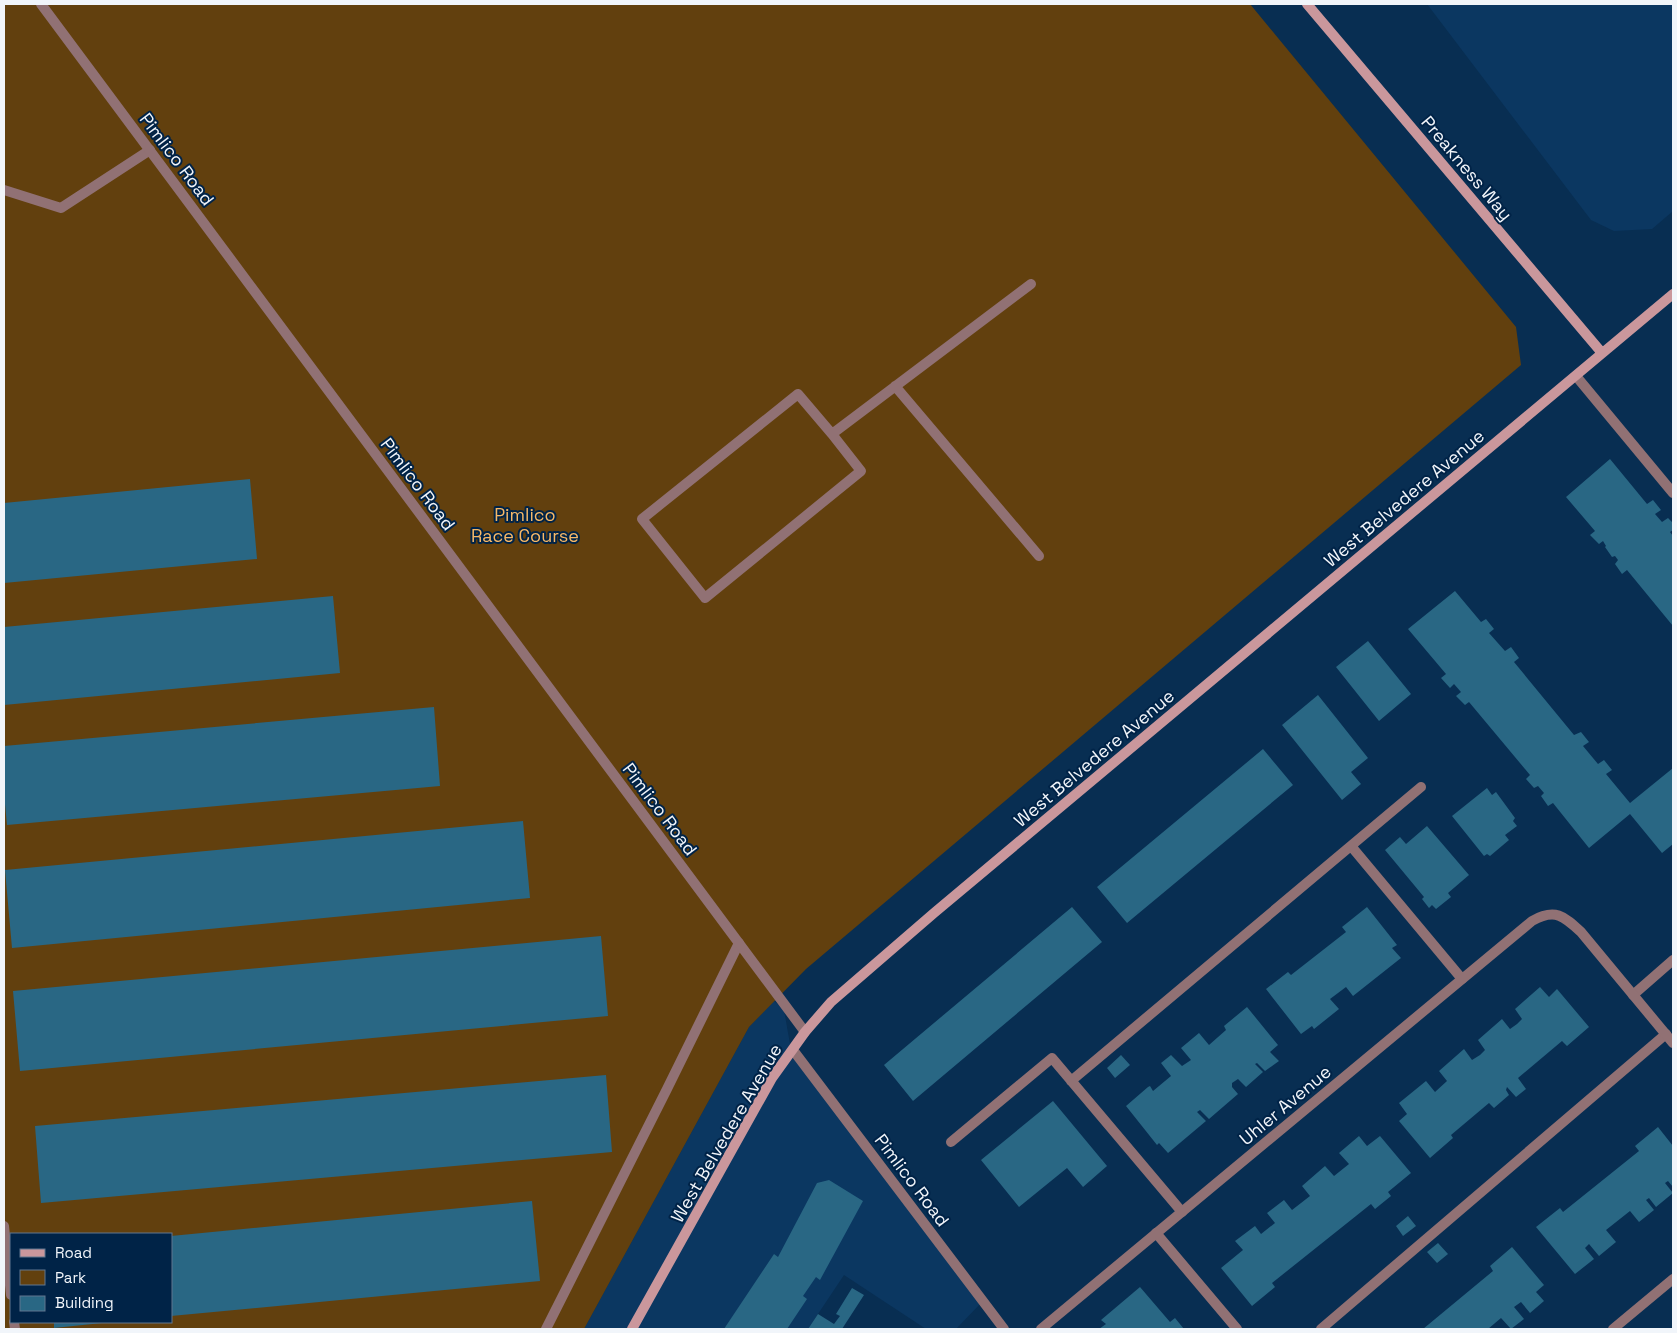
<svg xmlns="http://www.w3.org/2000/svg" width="1677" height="1333" viewBox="0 0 1677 1333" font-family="'Space Grotesk',sans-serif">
<rect width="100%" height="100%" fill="#082e52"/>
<path fill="#0b3761" d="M1427 4H1673V211L1652 229 1614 231 1591 220Z
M774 1001 784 1010 790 1044 788 1050 982 1302 956 1329H926L844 1275 808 1329H584L749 1027Z"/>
<path fill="#62400e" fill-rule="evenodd" d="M4 4H1250L1516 327 1521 365 806 969 749 1027 584 1329H4ZM11 1234H171V1322H11Z"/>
<path fill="#296784" d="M1610 459 1647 504 1653 500 1661 510 1655 514 1662 522 1668 518 1673 523V530L1670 532 1673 536V626L1627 570 1622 574 1615 564 1618 560 1615 556 1612 557 1605 547 1606 546 1603 541 1599 544 1590 535 1595 531 1566 497Z
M250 479 257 559 4 583V503Z
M1455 591 1481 622 1486 619 1494 629 1489 633 1505 651 1511 647 1519 658 1514 662 1574 735 1581 732 1589 742 1583 746 1598 764 1604 760 1612 770 1606 774 1630 803 1673 768V844L1662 853 1630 814 1589 848 1553 803 1548 806 1541 796 1544 793 1538 786 1534 788 1526 779 1530 775 1469 702 1465 705 1456 696 1461 692 1454 684 1450 688 1441 678 1446 674 1408 629Z
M333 596 340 673 4 705V627Z
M1368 641 1411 694 1379 721 1336 667Z
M1318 695 1368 758 1351 772 1361 784 1342 800 1282 725Z
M434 707 440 786 7 825 4 794V746Z
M1263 749 1293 785 1127 923 1097 887Z
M1487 788 1492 795 1496 792 1515 818 1513 821 1517 826 1505 835 1509 840 1490 856 1487 854 1484 856 1452 816Z
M523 821 530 898 12 948 5 870Z
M1427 826 1469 875 1448 893 1451 897 1436 909 1432 905 1429 908 1422 899 1424 897 1385 850 1400 837 1406 844Z
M1072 907 1102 942 913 1101 884 1065Z
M1367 907 1397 945 1392 948 1401 958 1353 996 1346 987 1330 999 1339 1009 1314 1029 1312 1026 1301 1034 1266 989 1288 972 1291 975 1346 932 1342 927Z
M601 936 608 1016 20 1071 13 991Z
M1540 987 1549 997 1557 989 1589 1027 1567 1046 1562 1041 1518 1078 1526 1089 1516 1097 1507 1087 1506 1090 1509 1095 1494 1108 1489 1103 1451 1135 1453 1138 1430 1158 1399 1121 1407 1114 1399 1103 1426 1081 1435 1092 1447 1081 1439 1071 1464 1049 1472 1060 1480 1055 1485 1050 1478 1040 1502 1019 1510 1029 1517 1024 1522 1019 1515 1009Z
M1247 1007 1278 1045 1270 1052 1279 1061 1265 1071 1257 1063 1255 1064 1263 1072 1246 1087 1238 1079 1232 1083V1087L1238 1094 1209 1119 1200 1110 1197 1112 1206 1121 1168 1153 1159 1143 1157 1145 1126 1106 1148 1087 1150 1086 1153 1091 1171 1076 1161 1063 1171 1055 1182 1066 1191 1060 1181 1048 1199 1033 1209 1045 1226 1030 1224 1026Z
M1121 1055 1130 1065 1115 1078 1107 1068Z
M606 1075 612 1152 41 1203 35 1126Z
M1053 1101 1107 1166 1083 1187 1067 1168 1019 1207 981 1160Z
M1658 1127 1673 1146V1187L1668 1181 1665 1183 1673 1193 1656 1207 1649 1198 1646 1200 1654 1210 1639 1222 1630 1211 1606 1230 1616 1242 1599 1256 1589 1244 1585 1248 1594 1259 1575 1274 1536 1227 1560 1208 1563 1212 1639 1151 1635 1146Z
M1359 1136 1367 1146 1380 1136 1411 1173 1388 1192 1391 1196 1375 1209 1371 1204 1272 1283 1275 1287 1252 1306 1221 1268 1243 1250 1235 1241 1255 1226 1261 1234 1275 1223 1267 1213 1284 1200 1292 1210 1310 1196 1302 1186 1325 1166 1334 1176 1349 1164 1339 1153Z
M829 1180 863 1201 820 1280 816 1277 803 1296 807 1299 787 1329H724L774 1254 778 1257 817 1183Z
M532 1201 540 1281 171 1316V1236Z
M1408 1216 1416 1226 1403 1236 1396 1226Z
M1438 1243 1448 1254 1437 1263 1427 1252Z
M1512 1247 1544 1285 1536 1292 1544 1301 1530 1313 1521 1302 1514 1307 1524 1319 1511 1329 1501 1318 1488 1329H1423L1493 1271 1490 1266Z
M1140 1287 1170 1322 1175 1318 1184 1329H1099L1106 1324 1101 1320Z
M852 1288 864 1295 842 1329H808L818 1314 834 1324 840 1316 836 1314Z
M54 1322H102V1323L54 1328Z"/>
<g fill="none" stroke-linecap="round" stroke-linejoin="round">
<path stroke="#917174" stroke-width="10" d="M4 190 61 208 150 150
M1576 376 1673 493
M895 386 1039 556
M832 434 861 471 705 598 642 519 798 394 832 434 1031 284
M1351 846 1462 979
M1633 995 1673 960
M1071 1081 1421 787
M951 1142 1052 1058 1182 1212
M4 1226 11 1295
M1156 1233 1237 1329
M14 1322 15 1329
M546 1329 667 1089 739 943
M1321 1329 1666 1034"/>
<path stroke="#917174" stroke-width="10" d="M41 4 805 1032
M793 1050 1004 1329
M1041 1329 1532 921C1555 908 1564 916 1581 932L1673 1043
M1613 1329 1673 1279"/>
<path stroke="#ca979c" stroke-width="10" d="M1307 4 1602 353
M632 1329 772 1078 805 1032 831 1002 934 913 1673 294"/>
</g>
<g text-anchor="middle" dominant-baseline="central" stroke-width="4" stroke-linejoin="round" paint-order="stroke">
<g font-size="18" fill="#f1f5fa" stroke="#002347">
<text transform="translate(177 159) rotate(53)">Pimlico Road</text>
<text transform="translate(1467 168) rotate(50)">Preakness Way</text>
<text transform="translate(418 484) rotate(53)">Pimlico Road</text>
<text transform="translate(1404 498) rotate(-40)">West Belvedere Avenue</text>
<text transform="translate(1094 758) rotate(-40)">West Belvedere Avenue</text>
<text transform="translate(660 809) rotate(53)">Pimlico Road</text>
<text transform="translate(1285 1105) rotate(-40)">Uhler Avenue</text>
<text transform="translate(726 1133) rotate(-60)">West Belvedere Avenue</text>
<text transform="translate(912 1180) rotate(53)">Pimlico Road</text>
</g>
<g font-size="18" fill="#f7b968" stroke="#002347">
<text x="525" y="514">Pimlico<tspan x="525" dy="21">Race Course</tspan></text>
</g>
</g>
<rect width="1677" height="1333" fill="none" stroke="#f1f5fa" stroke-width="10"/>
<rect x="10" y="1233" width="162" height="90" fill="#002347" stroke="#60778f"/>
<rect x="20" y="1249" width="25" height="8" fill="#ca979c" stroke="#60778f"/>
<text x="55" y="1258" font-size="15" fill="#f1f5fa">Road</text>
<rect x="20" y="1270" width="25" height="15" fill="#62400e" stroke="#60778f"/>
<text x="55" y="1283" font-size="15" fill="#f1f5fa">Park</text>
<rect x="20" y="1296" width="25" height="15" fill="#296784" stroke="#60778f"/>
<text x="55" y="1308" font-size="15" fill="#f1f5fa">Building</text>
</svg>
